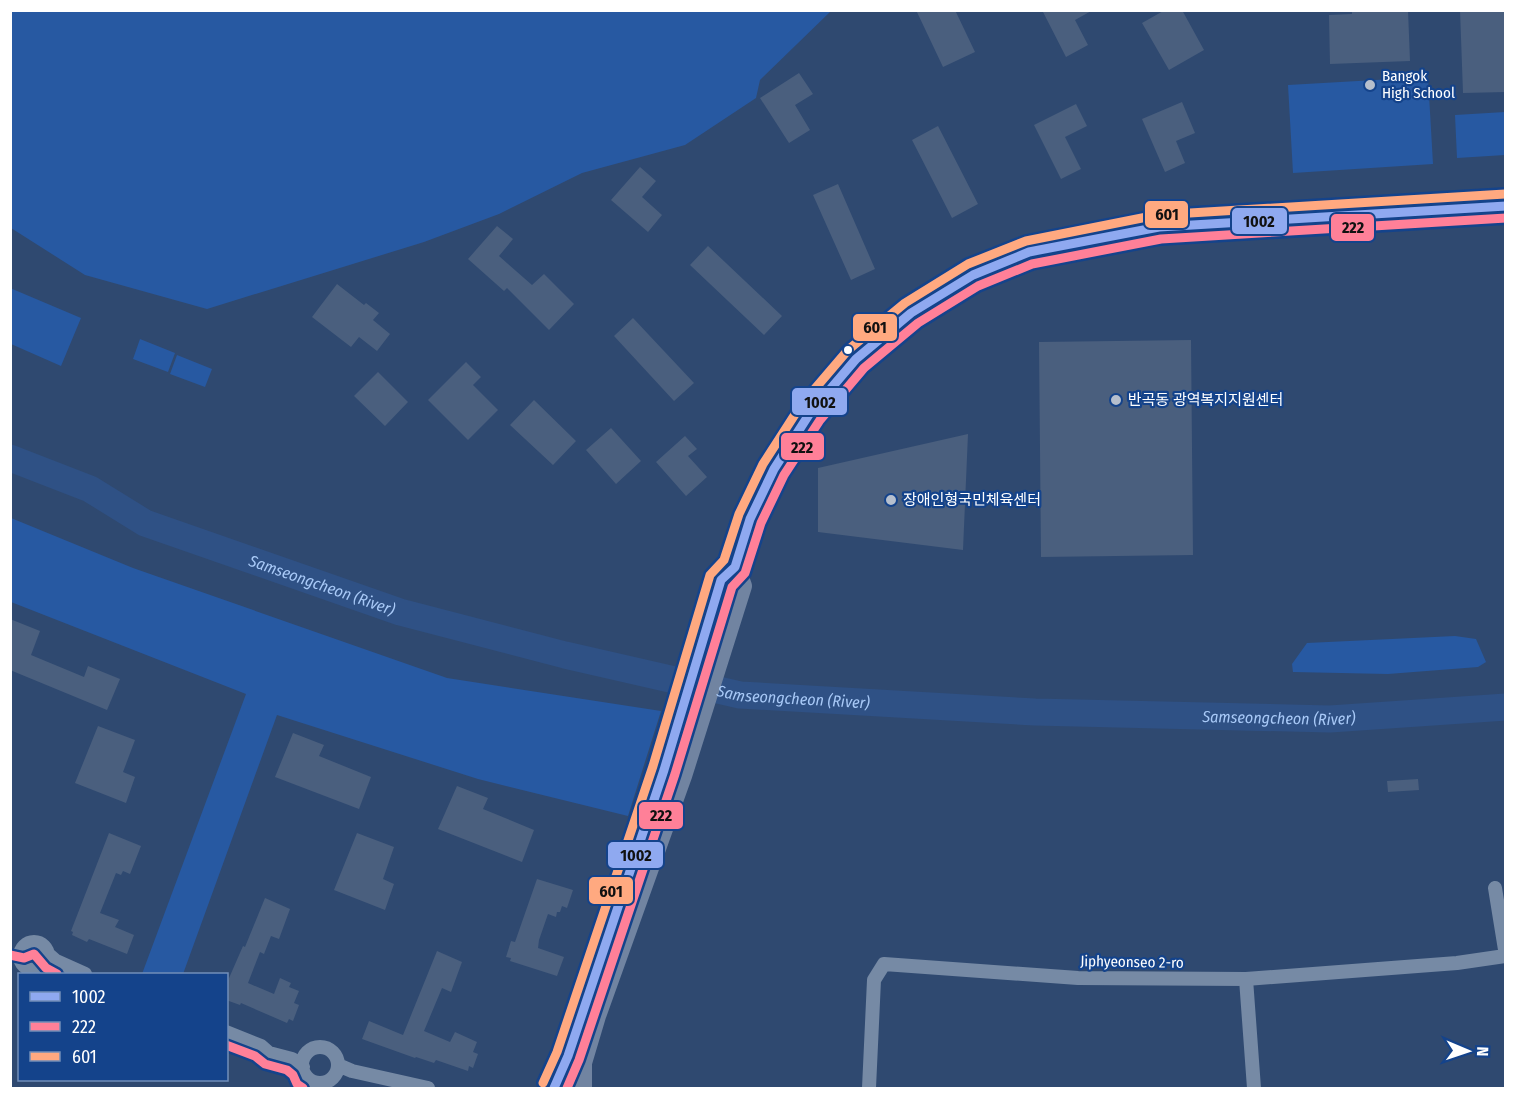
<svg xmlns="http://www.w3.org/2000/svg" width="1516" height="1099" viewBox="0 0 1516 1099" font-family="'Fira Sans Condensed','Noto Sans KR',sans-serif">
<rect width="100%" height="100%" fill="#2f4970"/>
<path fill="#2759a2" d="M10 11 11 10 831 11 760 80 756 98 685 145 582 173 499 214 424 242 207 309 85 275 11 228Z
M1428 77 1433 164 1293 173 1288 85Z
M1505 112V155L1457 158 1455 115Z
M10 288 81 318 61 366 11 344Z
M140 339 175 353 168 372 133 359Z
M177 355 212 369 205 387 170 374Z
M11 518 133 568 447 678 661 711 628 816 478 779 277 715 183 974H142L246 694 11 602Z
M1455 636 1476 639 1486 662 1478 667 1388 674 1293 672 1292 664 1307 643Z"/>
<path fill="#2f5185" d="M1413 705 1420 712 1411 721 1371 723 1361 716 1367 707Z"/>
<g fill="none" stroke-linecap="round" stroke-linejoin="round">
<path stroke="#2f5185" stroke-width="27" id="s1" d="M10 458 90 489 145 523 400 612 565 655 740 695 1035 712 1330 719 1506 707"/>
</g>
<path fill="#4a5f7e" d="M916 10H955L975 52 943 67Z
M1042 10H1093L1075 20 1088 45 1066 57Z
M1165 10H1182L1204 50 1169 70 1142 23Z
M1352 10H1408L1410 61 1330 64 1329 15 1352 14Z
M1460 10H1506V92L1463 93Z
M799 73 813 94 795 105 810 130 789 143 760 98Z
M1182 102 1195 133 1176 141 1185 163 1165 172 1142 119Z
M1076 104 1087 126 1065 137 1081 169 1061 179 1034 125Z
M938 126 978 204 952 218 912 140Z
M640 167 656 181 642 197 662 215 648 232 611 200Z
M838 184 875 269 851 280 813 195Z
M497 226 513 239 499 256 532 285 544 274 574 304 549 330 507 288 504 291 468 259Z
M708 246 782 316 764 335 690 265Z
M337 284 364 305 366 303 379 313 373 320 390 334 377 351 359 337 351 347 312 317Z
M633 318 694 383 674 401 614 336Z
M1191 340 1193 555 1041 557 1039 342Z
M466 362 481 377 473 385 498 410 468 440 428 400Z
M378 372 408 402 385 426 354 396Z
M534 400 576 441 553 465 510 425Z
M611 428 641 461 616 484 586 450Z
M968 434 963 550 818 532V468Z
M685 436 697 449 688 456 707 477 686 496 656 462Z
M10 619 40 631 31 655 84 677 88 666 120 679 107 710 10 670Z
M98 726 135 740 123 772 135 777 126 803 75 783Z
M293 733 324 745 319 756 371 777 359 809 275 777Z
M1418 779 1419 790 1388 792 1387 781Z
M457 786 488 798 483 809 534 830 522 862 438 829Z
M109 833 141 846 130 874 123 871 121 875 116 873 100 913 119 920 115 927 134 935 127 954 89 939 87 942 72 935 73 932 71 931Z
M357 833 394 847 383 879 394 884 385 910 334 890Z
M537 879 573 890 567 908 562 906 560 912H557L556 917 548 914 539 940 538 948 564 957 557 976 510 961 511 958 506 957 511 941 515 942Z
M265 898 290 909 279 939 271 936 264 954 260 952 248 983 274 994 280 978 291 983 289 987 299 991 294 1003 299 1005 293 1021 289 1019 287 1023 241 1003 240 1005 226 1000V985L243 946 245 947Z
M437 951 462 962 451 992 442 988 424 1031 450 1042 455 1032 477 1042 473 1052 478 1054 473 1068 469 1066 468 1071 436 1060 434 1063 416 1057 415 1058 362 1039 369 1021 403 1035Z"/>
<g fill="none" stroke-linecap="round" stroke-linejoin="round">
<path stroke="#768aa5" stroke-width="14" d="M1495 888 1506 956
M20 956a14 14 0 1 1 28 0a14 14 0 1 1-28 0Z
M48 954 56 961 85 974
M1246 979 1254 1088
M226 1032 261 1046 269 1053 292 1059 303 1067
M302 1065a18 18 0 1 1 36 0a18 18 0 1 1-36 0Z
M338 1065 352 1071 428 1088
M869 1088 874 980 884 964 1078 978 1246 979 1457 963 1505 956"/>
<path stroke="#7184a1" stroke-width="20" d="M554 1088 568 1056 664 770 721 580 735 567 750 519 774 469 810 413 856 359 911 313 973 275 1029 252 1159 227 1506 206
M582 1088V1063L596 1016 682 776 742 586 735 567"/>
<g stroke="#14438b" stroke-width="14">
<path id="bus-1" d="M554 1088 568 1056 664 770 721 580 735 567 750 519 774 469 810 413 856 359 911 313 973 275 1029 252 1159 227 1506 206"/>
</g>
<g stroke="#14438b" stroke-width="14">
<path id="bus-2" d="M10 955 24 958 34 954 46 968 57 974
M226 1045 255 1056 265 1064 287 1070 293 1075 297 1084 303 1088
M567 1088 579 1060 675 774 732 587 745 573 761 523 784 475 820 420 864 368 918 323 978 286 1032 264 1161 239 1506 218"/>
</g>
<g stroke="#14438b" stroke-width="14">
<path id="bus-3" d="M543 1083 557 1052 653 766 710 575 724 560 739 514 763 464 801 405 848 350 905 303 968 264 1026 241 1157 215 1505 194"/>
</g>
<use href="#bus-1" stroke="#8fa9f0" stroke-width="9"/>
<use href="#bus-2" stroke="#ff8098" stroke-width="9"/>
<use href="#bus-3" stroke="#ffa980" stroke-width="9"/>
</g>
<g fill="#b6bfcd" stroke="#14438b" stroke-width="2">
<circle cx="1370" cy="85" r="6"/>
<circle cx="1116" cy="400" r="6"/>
<circle cx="891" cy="500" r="6"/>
</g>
<circle fill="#fff" stroke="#14438b" stroke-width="2" cx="848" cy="350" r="5"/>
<g text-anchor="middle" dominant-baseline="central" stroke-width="4.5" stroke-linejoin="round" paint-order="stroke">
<g font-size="15" fill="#fff" stroke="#14438b" text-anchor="start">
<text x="1382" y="76">Bangok<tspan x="1382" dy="17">High School</tspan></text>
<text x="1128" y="400">반곡동 광역복지지원센터</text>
<text x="903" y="500">장애인형국민체육센터</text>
</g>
<g font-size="15" fill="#fff" stroke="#14438b">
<text transform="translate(1132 962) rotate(1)">Jiphyeonseo 2-ro</text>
</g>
<g font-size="16" font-style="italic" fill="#a8c9f7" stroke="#14438b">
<text stroke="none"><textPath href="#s1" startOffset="338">Samseongcheon (River)</textPath></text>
<text stroke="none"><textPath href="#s1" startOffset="824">Samseongcheon (River)</textPath></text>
<text stroke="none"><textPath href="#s1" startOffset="1310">Samseongcheon (River)</textPath></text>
</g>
</g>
<g stroke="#14438b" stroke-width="2">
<rect x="1144" y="200" width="45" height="29" rx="6" fill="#ffa980"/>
<rect x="1231" y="207" width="57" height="28" rx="6" fill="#8fa9f0"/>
<rect x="1330" y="213" width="45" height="29" rx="6" fill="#ff8098"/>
<rect x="852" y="313" width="46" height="29" rx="6" fill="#ffa980"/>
<rect x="791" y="387" width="57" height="29" rx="6" fill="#8fa9f0"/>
<rect x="780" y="432" width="45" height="29" rx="6" fill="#ff8098"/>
<rect x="638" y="801" width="46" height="29" rx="6" fill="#ff8098"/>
<rect x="607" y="841" width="57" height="28" rx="6" fill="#8fa9f0"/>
<rect x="588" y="876" width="46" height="29" rx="6" fill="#ffa980"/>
</g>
<g font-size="16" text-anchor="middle" font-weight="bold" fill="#111">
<text x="1167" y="220">601</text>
<text x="1259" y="227">1002</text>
<text x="1353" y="233">222</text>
<text x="875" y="333">601</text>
<text x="820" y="408">1002</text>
<text x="802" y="453">222</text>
<text x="661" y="821">222</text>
<text x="636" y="861">1002</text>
<text x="611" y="897">601</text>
</g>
<rect width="1516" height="1099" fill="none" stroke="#ffffff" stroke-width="24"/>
<rect x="18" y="973" width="210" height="108" fill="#14438b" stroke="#728eb9" stroke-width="1.5"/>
<rect x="30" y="992" width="30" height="9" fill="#8fa9f0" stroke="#728eb9" stroke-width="1.5"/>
<text x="72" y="1003" font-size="18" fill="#ffffff">1002</text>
<rect x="30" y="1022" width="30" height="9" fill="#ff8098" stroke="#728eb9" stroke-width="1.5"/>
<text x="72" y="1033" font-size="18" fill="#ffffff">222</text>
<rect x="30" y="1052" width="30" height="9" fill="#ffa980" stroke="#728eb9" stroke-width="1.5"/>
<text x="72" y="1063" font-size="18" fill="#ffffff">601</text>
<g transform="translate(1468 1051) rotate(92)" stroke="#14438b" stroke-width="4.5" paint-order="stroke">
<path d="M0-4.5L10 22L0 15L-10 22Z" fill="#ffffff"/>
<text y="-9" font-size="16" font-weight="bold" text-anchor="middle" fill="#ffffff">N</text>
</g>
</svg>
